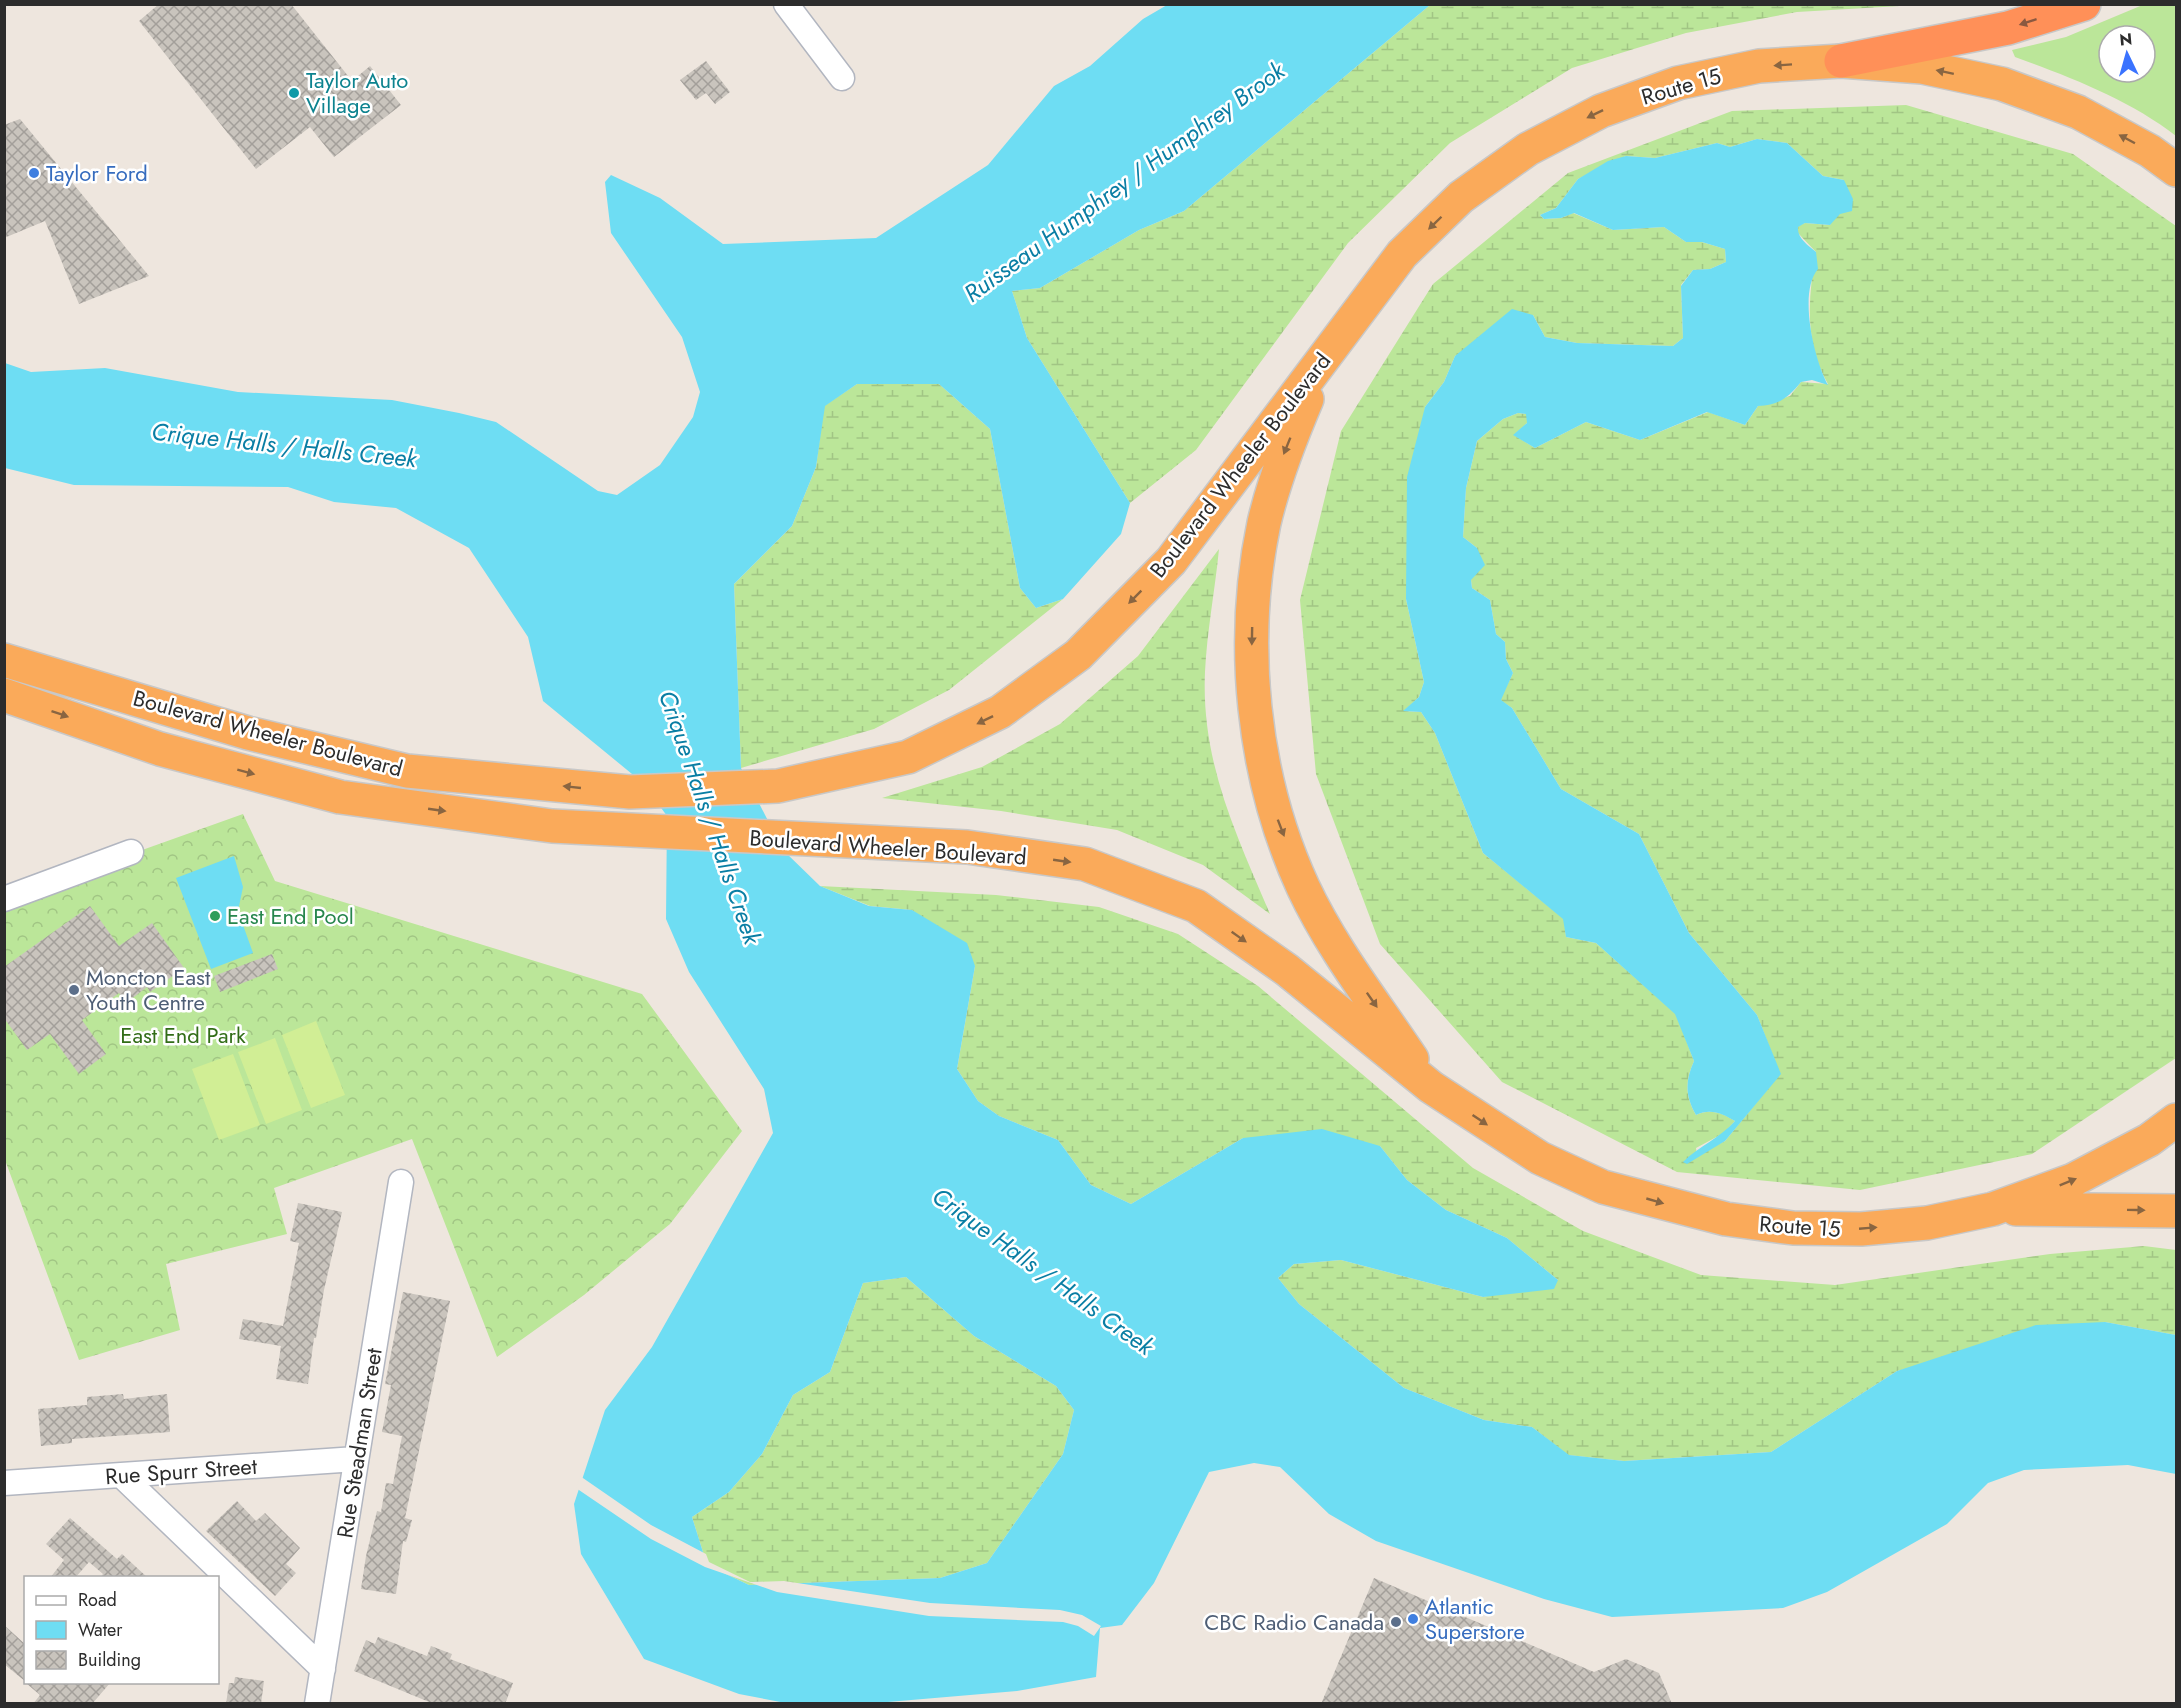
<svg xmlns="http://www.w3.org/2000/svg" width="2181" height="1708" viewBox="0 0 2181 1708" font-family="Jost,sans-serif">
<defs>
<pattern id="forest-crowns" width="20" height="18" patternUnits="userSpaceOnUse" patternTransform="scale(1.5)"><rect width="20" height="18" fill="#bbe699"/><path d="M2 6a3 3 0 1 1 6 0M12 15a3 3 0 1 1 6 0" fill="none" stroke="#a1c584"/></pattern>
<pattern id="wetland-marsh" width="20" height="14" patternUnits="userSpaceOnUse" patternTransform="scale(1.5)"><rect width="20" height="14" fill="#bbe699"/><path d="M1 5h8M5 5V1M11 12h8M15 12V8" fill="none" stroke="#a1c584"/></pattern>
<pattern id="building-cross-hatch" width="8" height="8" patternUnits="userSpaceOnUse" patternTransform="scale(1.5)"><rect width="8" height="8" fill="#c9c4bd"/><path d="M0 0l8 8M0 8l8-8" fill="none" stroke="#a39f9a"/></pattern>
</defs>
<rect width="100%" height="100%" fill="#eee6de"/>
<path fill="#bbe699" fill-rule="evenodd" d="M2145 4 2176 5V136C2130 100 2070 77 2015 57L2012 50 2066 37ZM2109 36H2145V72H2109Z"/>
<path fill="url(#forest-crowns)" d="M243 814 275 881 642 994 742 1131 670 1224 584 1295 497 1357 412 1139 274 1188 287 1234 166 1264 180 1330 79 1360 5 1160V899Z"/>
<path fill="url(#wetland-marsh)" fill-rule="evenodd" d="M1430 5H1917L1797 12 1686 33 1572 68 1450 143 1348 243 1196 450 1130 503 1027 338 1012 291 1040 288 1139 230 1184 211Z
M1906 105 2073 154 2176 226V1058L2032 1154 1860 1190 1677 1172 1502 1082 1380 944 1316 774 1300 600 1341 431 1433 284 1568 173 1732 111ZM1757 139 1787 143 1823 176 1844 180 1830 225 1805 223 1798 226 1797 232 1816 252C1808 297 1804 343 1828 384L1801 382 1790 396 1758 406 1745 425 1708 412 1640 440 1586 422 1535 448 1514 435 1527 423V414L1518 413 1503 419 1477 441 1466 488 1463 537 1477 548 1471 580 1472 588 1490 600 1496 634 1505 642 1506 659 1513 673 1500 700 1512 708 1561 789 1639 834 1689 933 1757 1015 1780 1074 1725 1141 1697 1155 1696 1148 1724 1133 1735 1121C1723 1113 1710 1108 1696 1115 1685 1096 1685 1081 1694 1061L1676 1014 1596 943 1566 937 1564 919 1483 853 1435 733 1421 712 1404 711 1419 697 1424 682 1406 599 1425 407 1444 382 1455 356 1533 315 1545 337 1577 343 1673 346 1683 338 1681 285 1693 270 1710 269 1726 262 1725 249 1702 242H1686L1664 227 1613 230 1573 213 1561 218 1544 219 1540 215 1556 208 1578 179 1626 156 1655 158 1717 143 1730 147Z
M857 384H939L990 429 1020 588 1036 608 1063 599 949 690 874 729 741 768 734 584 792 526 816 467 824 406Z
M1219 549C1215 590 1207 631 1205 672 1201 762 1236 834 1270 914L1203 865 1117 830 1001 811 882 798 982 767 1060 724 1138 656Z
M820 886 996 895 1099 907 1178 934 1258 986 1473 1168 1583 1231 1701 1275 1835 1285 2050 1254 2144 1246 2176 1250V1335L2105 1322 1897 1371 1771 1452 1624 1461 1568 1455 1532 1427 1484 1420 1404 1388 1299 1304 1278 1278 1294 1264 1341 1260 1483 1297 1558 1280 1507 1238 1446 1210 1407 1180 1380 1146 1243 1138 1131 1204 1091 1185 1058 1140 999 1116 978 1101 957 1069 975 966 912 910 870 906Z
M906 1277 974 1336 1056 1386 1074 1410 1063 1454 987 1563 940 1578 749 1585 707 1565 692 1517 729 1492 762 1454 793 1395 830 1372 863 1283Z"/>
<path fill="#d1ee95" d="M316 1021 345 1095 311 1108 282 1035Z
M275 1038 302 1110 266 1124 238 1052Z
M233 1054 260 1125 219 1140 192 1069Z"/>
<path fill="#6eddf3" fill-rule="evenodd" d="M1167 5H1430L1184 211 1139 230 1040 288 1012 291 1027 338 1130 503 1121 534 1063 599 1036 608 1020 588 990 429 939 384H857L825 406 816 467 792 526 734 584 741 768 783 850 820 886 869 906 912 910 967 943 975 966 957 1069 978 1101 999 1116 1058 1140 1091 1185 1131 1204 1243 1138 1322 1129 1380 1146 1407 1180 1446 1210 1507 1238 1558 1280 1554 1289 1483 1297 1341 1260 1294 1264 1278 1278 1299 1304 1404 1388 1484 1420 1532 1427 1569 1455 1624 1461 1771 1452 1897 1371 2036 1325 2105 1322 2176 1335V1474L2128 1465 2024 1470 1988 1483 1947 1524 1827 1592 1783 1608 1612 1617 1544 1599 1376 1541 1329 1514 1280 1467 1254 1463 1209 1472 1154 1583 1122 1625 1100 1628 1096 1677 1017 1691 876 1703 791 1704 739 1694 644 1659 581 1554 574 1504 605 1410 652 1347 773 1133 764 1089 689 972 666 919 667 816 643 783 543 701 528 637 469 548 396 508 334 502 288 487 74 485 5 468V363L31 372 105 368 238 392 392 400 459 413 496 422 598 491 617 495 660 465 693 417 700 392 682 337 611 233 605 182 611 175 660 198 723 244 876 238 988 165 1054 86 1090 66 1143 19ZM906 1277 974 1336 1056 1386 1074 1410 1063 1454 987 1563 940 1578 749 1585 707 1565 692 1517 729 1492 762 1454 793 1395 830 1372 863 1283Z
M1757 139 1787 143 1823 176 1844 180 1853 199 1852 211 1840 214 1830 225 1805 223 1798 227C1797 238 1808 245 1816 252L1818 269C1798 292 1814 359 1828 385L1812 380 1801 382C1788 398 1779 405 1758 406L1745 425 1707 412 1640 440 1586 422 1535 448 1513 435 1527 423 1526 414 1518 413 1503 419 1477 441 1466 488 1463 537 1477 548 1485 565 1471 580 1472 588 1490 600 1496 634 1505 642 1506 659 1513 673 1501 700 1512 708 1561 789 1639 834 1689 933 1757 1015 1781 1074 1725 1141 1687 1164 1683 1162C1699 1146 1720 1138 1735 1121 1722 1113 1710 1108 1696 1115 1685 1096 1685 1081 1694 1061L1675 1014 1596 943 1566 937 1563 919 1483 853 1435 733 1421 712 1403 711 1419 697 1424 682 1406 599 1407 477 1425 407 1444 382 1455 356 1512 309 1533 315 1545 337 1577 343 1673 346 1683 338 1681 286 1693 270 1710 269 1726 262 1725 249 1702 242H1686L1664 227 1613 230 1574 213 1561 218 1544 219 1540 215 1556 208 1578 179 1608 161 1626 156 1655 158 1717 143 1730 147Z
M234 856 243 887 238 911 253 953 211 969 176 878Z"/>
<path fill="#eee6de" d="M580 1476 651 1525 706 1554 709 1562 750 1582 784 1581 930 1603 1060 1610 1082 1615 1101 1626 1094 1636 1078 1626 1063 1622 929 1616 777 1592 705 1567 651 1539 576 1488Z"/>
<path fill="url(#building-cross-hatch)" d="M159 4H291L352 81 370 66 401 105 334 157 310 127 256 169 139 21Z
M706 61 730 92 715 104 706 93 696 100 680 80Z
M20 119 149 276 79 304 45 221 4 238V125Z
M90 906 119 946 152 923 184 968 150 992 147 987 126 1003 119 993 82 1020 106 1054 79 1074 50 1034 27 1050 4 1018V967Z
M272 954 278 969 220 992 214 976Z
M298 1203 342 1212 324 1290 316 1338H314L308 1384 276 1379 281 1346 239 1339 243 1319 283 1326 299 1243 290 1241Z
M403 1292 450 1301 405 1518 412 1520 406 1542 403 1541 396 1594 361 1589 366 1556 377 1511 381 1512 386 1483 393 1484 402 1436 382 1432 391 1385 385 1384Z
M123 1394 124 1399 167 1394 170 1432 72 1439V1443L41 1446 38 1409 87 1405V1397Z
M237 1501 256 1521 265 1513 300 1548 286 1564 296 1573 275 1596 206 1531Z
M70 1518 117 1559 122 1554 148 1578H100L103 1574 89 1562 75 1578H50L64 1560 46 1544Z
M1374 1578 1594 1672 1626 1659 1659 1673 1672 1704H1321Z
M4 1625 26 1645V1682L4 1664Z
M378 1637 427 1656 431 1646 452 1654 450 1659 513 1683 505 1704H434L354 1671 366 1640 375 1644Z
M235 1677 264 1681 261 1704H226L229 1683H234Z
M26 1683H110L92 1704H33L40 1695Z"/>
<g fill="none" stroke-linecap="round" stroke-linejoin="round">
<g stroke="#b2b6c0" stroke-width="27">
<path id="minor" d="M786 4 842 78
M4 899 131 852
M121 1475 323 1669
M4 1483 356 1459
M317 1704 401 1182"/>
</g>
<g stroke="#c8c8c8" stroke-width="36">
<path id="trunk" d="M1307 399C1290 439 1274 480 1264 523 1239 642 1252 776 1303 887 1332 949 1374 1002 1412 1059
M4 660 248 733 407 771 630 792 778 786 908 757 1000 712 1078 655 1171 561 1402 254 1461 197 1528 149 1601 111 1678 83 1759 66 1841 61 1922 67 2002 84 2078 112 2150 151 2176 170
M4 695 160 749 340 797 552 826 967 847 1085 864 1196 906 1287 970 1431 1087 1540 1158 1603 1187 1726 1219 1793 1228 1861 1229 1927 1223 1993 1209 2073 1180 2149 1140 2176 1120
M2016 1209 2176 1211"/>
</g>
<g stroke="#c8c8c8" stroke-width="36">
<path id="motorway" d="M1841 61 2008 28 2084 4"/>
</g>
<use href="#minor" stroke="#fff" stroke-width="24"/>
<use href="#trunk" stroke="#faaa5a" stroke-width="33"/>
<use href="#motorway" stroke="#ff9058" stroke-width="33"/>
</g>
<defs><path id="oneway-solid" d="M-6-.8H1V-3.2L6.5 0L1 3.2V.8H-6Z" transform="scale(1.5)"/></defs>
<use fill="#8b5940" href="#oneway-solid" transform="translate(2028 22) rotate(162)"/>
<g fill="#896541">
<use href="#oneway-solid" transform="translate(1783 65) rotate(176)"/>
<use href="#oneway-solid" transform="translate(1945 72) rotate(-168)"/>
<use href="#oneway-solid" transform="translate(1595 114) rotate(154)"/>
<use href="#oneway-solid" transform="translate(2127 139) rotate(-152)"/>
<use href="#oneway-solid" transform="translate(1435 223) rotate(136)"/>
<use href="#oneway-solid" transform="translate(1287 446) rotate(112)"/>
<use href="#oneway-solid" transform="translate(1135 597) rotate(135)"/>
<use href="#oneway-solid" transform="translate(1252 636) rotate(91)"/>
<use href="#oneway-solid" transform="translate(60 714) rotate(19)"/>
<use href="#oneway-solid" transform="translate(985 720) rotate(154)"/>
<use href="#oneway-solid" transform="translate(246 772) rotate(15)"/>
<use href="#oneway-solid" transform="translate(572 787) rotate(-174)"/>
<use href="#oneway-solid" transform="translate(437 810) rotate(8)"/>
<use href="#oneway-solid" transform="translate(1281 828) rotate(69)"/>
<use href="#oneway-solid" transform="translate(1062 861) rotate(8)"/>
<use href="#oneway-solid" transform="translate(1239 937) rotate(35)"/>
<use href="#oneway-solid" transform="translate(1372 1000) rotate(55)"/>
<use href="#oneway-solid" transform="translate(1480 1120) rotate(34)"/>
<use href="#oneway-solid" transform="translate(2068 1182) rotate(-22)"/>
<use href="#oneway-solid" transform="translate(1655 1201) rotate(16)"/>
<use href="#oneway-solid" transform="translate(2136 1210) rotate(1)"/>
<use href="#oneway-solid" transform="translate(1868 1228) rotate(-5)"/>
</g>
<circle fill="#0f9aa8" stroke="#fff" stroke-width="2" cx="294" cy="93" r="6"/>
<g fill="#3f7fe0" stroke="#fff" stroke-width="2">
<circle cx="34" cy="173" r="6"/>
<circle cx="1413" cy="1619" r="6"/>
</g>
<circle fill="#2e9e5b" stroke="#fff" stroke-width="2" cx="215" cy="916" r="6"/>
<g fill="#5c6f8a" stroke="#fff" stroke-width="2">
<circle cx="74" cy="990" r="6"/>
<circle cx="1396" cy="1622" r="6"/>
</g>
<g text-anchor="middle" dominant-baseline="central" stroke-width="5" stroke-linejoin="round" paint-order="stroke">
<g font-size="22" fill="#0d838f" stroke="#fff" text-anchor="start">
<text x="306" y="80">Taylor Auto<tspan x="306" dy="25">Village</tspan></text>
</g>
<g font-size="22" fill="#2c2c2c" stroke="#fff">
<text transform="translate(1681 86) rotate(-16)">Route 15</text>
<text transform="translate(1240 465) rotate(-52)">Boulevard Wheeler Boulevard</text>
<text transform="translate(268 733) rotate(15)">Boulevard Wheeler Boulevard</text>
<text transform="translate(888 847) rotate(4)">Boulevard Wheeler Boulevard</text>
<text transform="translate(1800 1226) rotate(4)">Route 15</text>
<text transform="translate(359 1443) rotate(-81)">Rue Steadman Street</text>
<text transform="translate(181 1471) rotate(-4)">Rue Spurr Street</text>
</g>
<g font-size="22" fill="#366cbe" stroke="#fff" text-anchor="start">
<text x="46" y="173">Taylor Ford</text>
<text x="1425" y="1606">Atlantic<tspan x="1425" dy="25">Superstore</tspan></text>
</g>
<g font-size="22" fill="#27864d" stroke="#fff" text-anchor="start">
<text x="227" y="916">East End Pool</text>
</g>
<g font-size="22" fill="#4e5e75" stroke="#fff" text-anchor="start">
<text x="86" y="977">Moncton East<tspan x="86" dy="25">Youth Centre</tspan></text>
<text x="1384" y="1622" text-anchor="end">CBC Radio Canada</text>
</g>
<g font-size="22" fill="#326d18" stroke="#fff">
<text x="183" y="1035">East End Park</text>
</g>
<g font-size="24" font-style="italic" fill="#097ea4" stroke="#fff">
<text transform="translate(1124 182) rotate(-36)">Ruisseau Humphrey / Humphrey Brook</text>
<text transform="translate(284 445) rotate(6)">Crique Halls / Halls Creek</text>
<text transform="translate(710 817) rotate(71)">Crique Halls / Halls Creek</text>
<text transform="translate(1043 1271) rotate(36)">Crique Halls / Halls Creek</text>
</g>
</g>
<rect width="2181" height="1708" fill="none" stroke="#2c2c2c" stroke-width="12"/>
<rect x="24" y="1576" width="195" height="108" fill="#ffffff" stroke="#ababab" stroke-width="1.5"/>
<rect x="36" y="1596" width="30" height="9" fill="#ffffff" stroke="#ababab" stroke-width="1.5"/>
<text x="78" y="1606" font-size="18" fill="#2c2c2c">Road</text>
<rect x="36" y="1621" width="30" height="18" fill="#6eddf3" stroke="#ababab" stroke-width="1.5"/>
<text x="78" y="1636" font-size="18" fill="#2c2c2c">Water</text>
<rect x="36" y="1651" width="30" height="18" fill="url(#building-cross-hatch)" stroke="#ababab" stroke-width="1.5"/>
<text x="78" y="1666" font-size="18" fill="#2c2c2c">Building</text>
<g transform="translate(2127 54) rotate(355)"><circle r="28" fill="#ffffff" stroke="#ababab" stroke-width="1.5"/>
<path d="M0-4.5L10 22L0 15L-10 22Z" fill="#3a73ff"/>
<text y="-9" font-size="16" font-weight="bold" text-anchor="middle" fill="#2c2c2c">N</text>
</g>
</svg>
